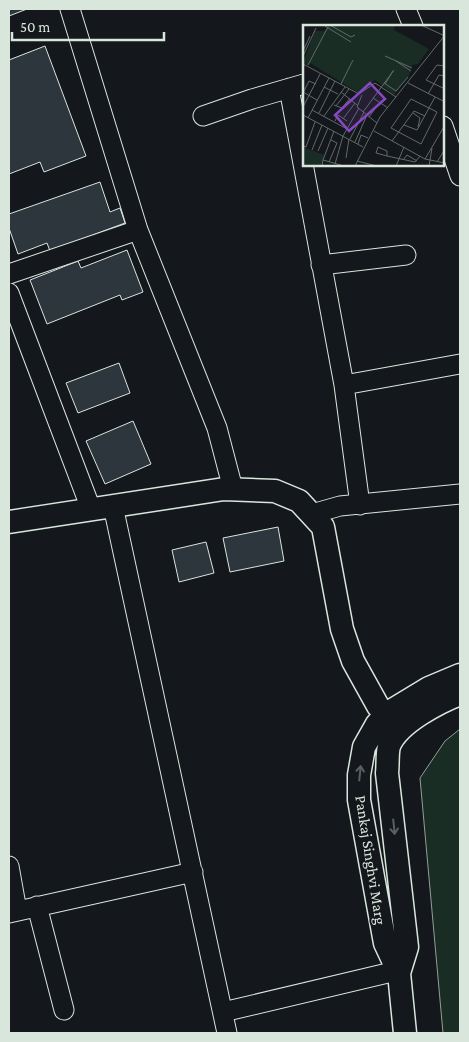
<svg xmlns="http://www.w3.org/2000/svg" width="469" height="1042" viewBox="0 0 469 1042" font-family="'Crimson Pro',serif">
<rect width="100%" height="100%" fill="#14181c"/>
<path fill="#1a2d24" stroke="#939e99" d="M460 729V1033H443L420 778 445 741Z"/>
<path fill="#2c363c" stroke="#d8e6dc" d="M9 9H27L9 16Z
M45 46 86 156 44 172 40 162 9 174V60Z
M100 182 110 212 120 208 125 223 50 251 47 243 18 254 9 228V214Z
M127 250 143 292 122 300 120 295 47 324 30 280 78 261 81 268Z
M119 363 130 393 78 413 66 383Z
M133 421 151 464 105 484 86 441Z
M278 527 284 561 230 572 223 538Z
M206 542 214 573 179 582 172 550Z"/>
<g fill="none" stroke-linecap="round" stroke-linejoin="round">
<g stroke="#d8e6dc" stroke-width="21">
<path id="minor" d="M70 9 138 230 217 428 233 489
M406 9 413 26
M289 88 344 385 360 505
M203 116 252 99 304 84
M443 126 460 176
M321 265 406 255
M9 274 138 230
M9 293 91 509
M344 385 460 364
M113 506 227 1033
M312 514 340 506 460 494
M9 866 17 911
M37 906 64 1010
M9 913 193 872
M223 1012 392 972 399 973"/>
</g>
<g stroke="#d8e6dc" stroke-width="25">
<path id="tertiary" d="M9 522 224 489 275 491 299 501 323 527 342 629 353 661 378 706 400 729
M399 973 407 947 387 773C388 765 387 753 389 746 398 723 439 702 460 694
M405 1033 399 973 385 943 359 800V775L364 747 377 724 386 714 429 688 460 675"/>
</g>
<use href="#minor" stroke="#14181c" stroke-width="19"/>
<use href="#tertiary" stroke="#14181c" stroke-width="22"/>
</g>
<defs><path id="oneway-shaft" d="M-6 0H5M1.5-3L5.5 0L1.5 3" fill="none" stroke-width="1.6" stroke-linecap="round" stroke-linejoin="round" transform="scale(1.25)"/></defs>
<g stroke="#59605f">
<use href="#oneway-shaft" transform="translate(360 773) rotate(-84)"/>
<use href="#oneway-shaft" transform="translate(394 827) rotate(84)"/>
</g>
<g text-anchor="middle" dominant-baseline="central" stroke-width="4" stroke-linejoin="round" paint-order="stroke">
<g font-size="16" fill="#d8e6dc" stroke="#14181c">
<text transform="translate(371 860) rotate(81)">Pankaj Singhvi Marg</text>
</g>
</g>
<g transform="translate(303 25)">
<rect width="141" height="141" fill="#14181c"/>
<path d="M0 122 21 130 18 141 0 140Z" fill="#1a2d24"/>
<path d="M26 0H92L91 5 126 24 115 39 109 40 106 51 91 70 72 55 56 68 7 38 6 40 0 38 12 6H22Z" fill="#1a2d24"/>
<path fill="none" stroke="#626a69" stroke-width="1" d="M27 0 48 12 52 10M118 0 142 11M22 1 48 17M0 26 7 11M0 31 13 3M82 31 109 43M93 36 108 46M0 39 56 69 72 58 93 72M5 40 25 2M142 41 134 40 123 55 142 64M81 58 93 66 105 52M105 58 142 77M38 59 50 35M82 59 90 46M21 62 35 69M0 67 14 75M38 67 54 80M0 68 6 56 13 59M125 69 136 50 142 51M59 70 54 82 74 98M70 73 85 83M108 74 134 87 118 119 88 103ZM31 80 39 83 47 73M33 81 46 64M0 82 17 49M9 85 44 104M60 87 91 45M16 88 32 56M110 88 117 93 115 102M0 90 60 122M21 91 42 62M66 92 77 77M5 93 26 53M40 94 52 78M32 96 35 90 44 96M101 100 114 105 132 72M71 106 122 134 142 138M47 114 61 87M89 116 111 86 122 91M52 117 64 90M55 119 58 110 65 113M0 121 3 122 12 97M9 125 19 100M15 126 25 103M84 131 73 128 75 122 84 126V131L112 137 117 131M43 133 46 114M122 134 142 100M20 135 31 106M100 135 104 130 114 136M54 136 74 141M26 137 34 118 28 115M134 137 142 124M32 139 40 111 56 83M19 141 20 135 41 141M52 141 77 92 142 10M93 141 101 122M126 141 129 123"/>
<path fill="#8948c3" fill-opacity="0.15" stroke="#8948c3" stroke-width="2.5" d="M67 58 82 74 46 106 32 90Z"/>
<rect width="141" height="141" fill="none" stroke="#d8e6dc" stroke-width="2.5"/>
</g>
<rect width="469" height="1042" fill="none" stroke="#d8e6dc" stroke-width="20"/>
<path d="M12 32v8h152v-8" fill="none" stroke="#d8e6dc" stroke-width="2.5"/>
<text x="20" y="32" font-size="15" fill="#d8e6dc" stroke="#14181c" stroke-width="4" paint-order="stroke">50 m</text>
</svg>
